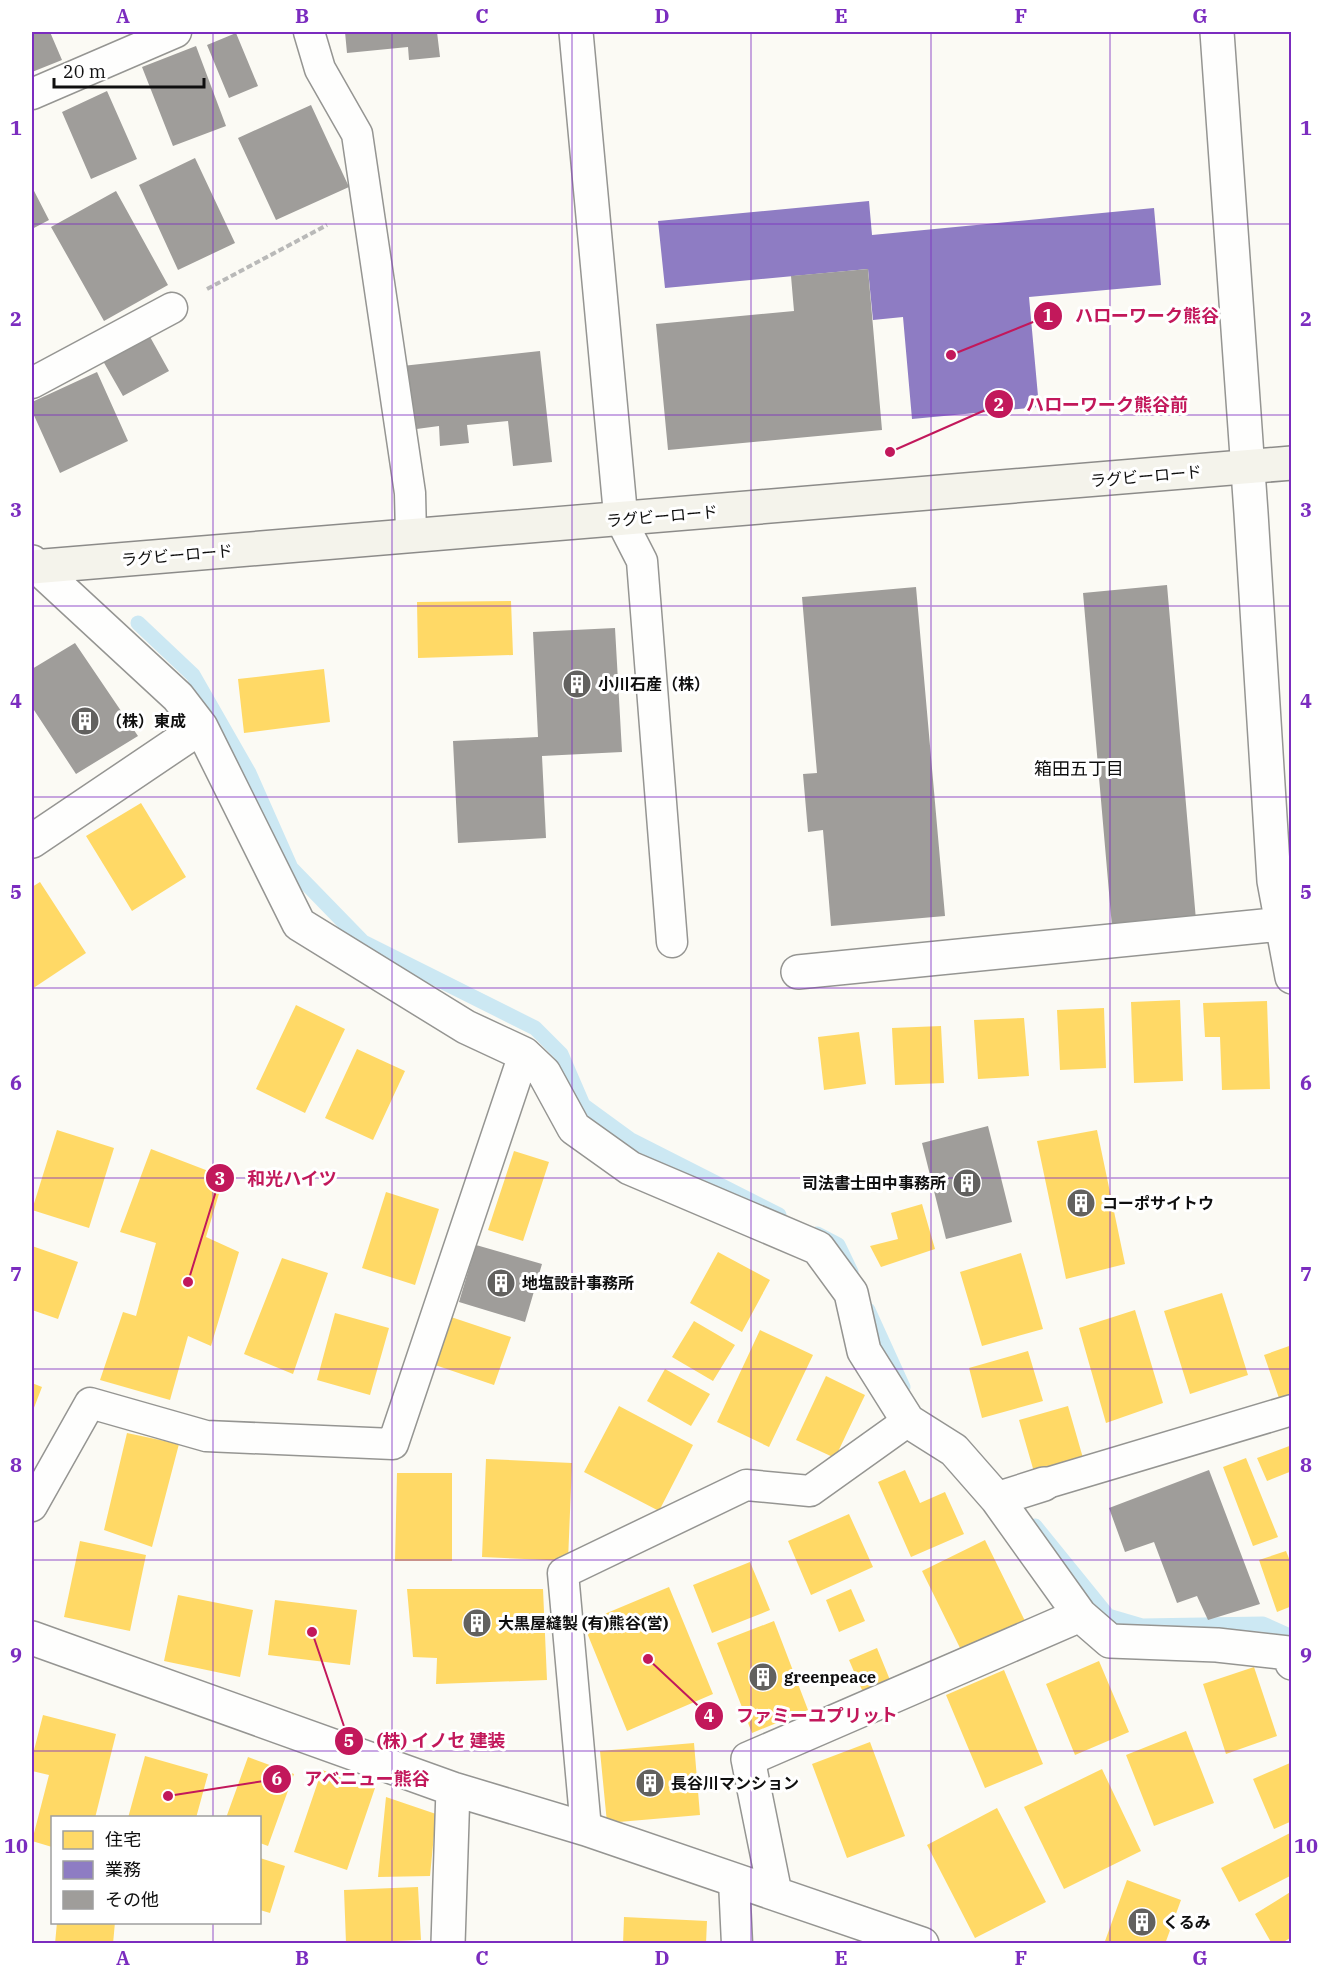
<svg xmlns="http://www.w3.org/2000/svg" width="1323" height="1975" viewBox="0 0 1323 1975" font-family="'IBM Plex Serif','Noto Sans JP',serif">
<rect width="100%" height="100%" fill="#fbfaf4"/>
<path fill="#ffd966" d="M511 601 513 655 418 658 417 602Z
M324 669 330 722 244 733 238 679Z
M141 803 186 877 132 911 86 836Z
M40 882 86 953 32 989V887Z
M1180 1000 1183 1081 1134 1083 1131 1002Z
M1267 1001 1270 1089 1222 1090 1220 1037H1205L1203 1003Z
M296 1005 345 1029 305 1113 256 1089Z
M1104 1008 1106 1068 1060 1070 1057 1010Z
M1024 1018 1029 1076 978 1079 974 1020Z
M941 1026 944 1083 895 1085 892 1028Z
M859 1032 866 1084 824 1090 818 1037Z
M357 1049 405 1071 373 1140 325 1118Z
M57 1130 114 1148 89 1228 32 1210Z
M1097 1130 1125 1264 1066 1279 1037 1141Z
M151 1149 224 1177 206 1237 239 1252 211 1346 188 1336 170 1400 100 1380 123 1312 136 1316 156 1243 120 1232Z
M514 1151 549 1162 523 1241 488 1230Z
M386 1192 439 1209 415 1285 362 1268Z
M922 1204 935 1249 881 1267 870 1246 898 1239 891 1213Z
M32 1246 78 1262 58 1319 32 1310Z
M718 1252 770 1280 742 1332 690 1303Z
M1021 1253 1043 1329 982 1346 960 1272Z
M282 1258 328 1273 293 1374 244 1354Z
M1222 1293 1248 1375 1190 1394 1164 1311Z
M1135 1310 1163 1403 1106 1423 1079 1328Z
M335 1313 389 1328 370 1395 317 1380Z
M451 1317 511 1337 494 1385 435 1365Z
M694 1321 735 1345 713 1381 672 1357Z
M760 1330 813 1355 769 1447 717 1422Z
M1292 1345V1397L1280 1401 1264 1355Z
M1028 1351 1043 1401 982 1418 969 1368Z
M665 1369 710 1394 691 1426 647 1401Z
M826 1376 865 1395 835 1458 796 1440Z
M32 1383 42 1387 32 1413Z
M619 1406 693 1445 659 1511 584 1472Z
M1068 1406 1083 1458 1034 1472 1019 1420Z
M127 1433 179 1444 152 1547 104 1530Z
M1292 1445V1471L1267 1481 1257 1458Z
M1246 1458 1278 1537 1253 1546 1223 1467Z
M486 1459 572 1463 568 1561 482 1557Z
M905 1470 920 1503 945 1492 964 1534 911 1557 878 1482Z
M397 1473H452V1561H395Z
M849 1514 873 1567 811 1595 788 1541Z
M985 1540 1025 1621 962 1652 922 1571Z
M80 1541 146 1555 130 1631 64 1617Z
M1286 1551 1292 1566V1606L1277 1612 1259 1560Z
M750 1562 770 1610 712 1633 693 1585Z
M669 1587 713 1694 627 1731 583 1623Z
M407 1589H543L547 1680 436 1684 437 1658 413 1657Z
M851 1589 865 1621 839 1632 826 1600Z
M178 1595 253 1610 240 1677 164 1661Z
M275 1600 357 1610 350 1665 268 1655Z
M774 1621 808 1710 752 1733 717 1643Z
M877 1648 892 1685 865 1697 849 1660Z
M1099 1661 1129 1732 1075 1755 1046 1684Z
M1254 1667 1277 1736 1226 1754 1203 1684Z
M1004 1670 1043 1764 985 1788 946 1695Z
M43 1715 116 1734 95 1818H52V1847L32 1841 49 1775 32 1771V1758Z
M1186 1731 1214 1803 1154 1826 1126 1755Z
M870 1742 905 1836 847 1858 812 1764Z
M694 1743 700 1815 607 1823 600 1751Z
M145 1756 208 1774 196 1818H128Z
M248 1757 294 1774 268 1846 260 1843V1818H226Z
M1290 1763 1292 1767V1821L1274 1829 1253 1779Z
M1102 1769 1141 1851 1064 1889 1024 1807Z
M322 1770 375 1788 347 1870 294 1852Z
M386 1797 436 1814 430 1876 378 1877Z
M997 1808 1046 1902 975 1938 927 1845Z
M1292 1832V1875L1239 1902 1221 1868Z
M260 1858 285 1866 270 1913 260 1910Z
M1127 1880 1181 1900 1165 1944H1104Z
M418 1887 421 1940 346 1943 344 1890Z
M1292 1891V1937L1280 1944H1272L1255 1914Z
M624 1917 707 1921 706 1944H623Z
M57 1922H115L113 1944H55Z"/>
<path fill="#8e7cc3" d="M869 201 872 235 1154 208 1161 285 1029 297 1039 407 912 419 903 317 873 320 868 269 665 288 658 221Z"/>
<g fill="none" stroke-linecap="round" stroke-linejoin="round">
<path stroke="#cce8f3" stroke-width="15" d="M138 623 193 675 249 773 291 868 363 942 535 1028 561 1054 583 1105 631 1140 779 1215
M817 1234 838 1245 851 1272
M868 1310 903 1387
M1035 1526 1108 1616 1142 1626 1263 1624 1292 1637"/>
</g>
<path fill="#9f9d9a" d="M32 32H50L62 60 32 72Z
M345 32H437L440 57 409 60 408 47 347 53Z
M236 33 258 86 229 98 207 45Z
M196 46 226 126 173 146 142 67Z
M107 91 137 159 91 179 62 112Z
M311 105 349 187 276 220 238 138Z
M195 158 235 243 178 270 139 185Z
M32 187 49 220 32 229Z
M116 191 168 285 104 321 51 227Z
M868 269 882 430 668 450 656 324 794 311 791 276Z
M149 335 169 371 123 396 103 361Z
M540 351 552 462 513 466 508 421 467 425 469 443 440 446 439 426 409 430 402 366Z
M97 372 128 441 60 473 32 411V402Z
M1167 585 1196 920 1112 927 1083 593Z
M916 587 945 916 831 926 823 830 808 832 803 774 817 773 802 597Z
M615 628 622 752 542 756 546 838 458 843 453 741 538 737 533 632Z
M75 643 138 736 76 774 32 707V669Z
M988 1126 1012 1222 946 1239 922 1143Z
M476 1245 542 1264 525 1322 459 1302Z
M1209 1470 1260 1604 1208 1620 1197 1596 1177 1603 1154 1542 1125 1552 1109 1508Z"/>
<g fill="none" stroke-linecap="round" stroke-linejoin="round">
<g stroke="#959592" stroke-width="33">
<path id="lane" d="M309 32 320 69 357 134 410 493 411 535
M32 94 176 32
M32 383 172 308
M621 520 642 561 672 942
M1044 1484 1292 1410
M32 1506 90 1403 206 1436 393 1444 524 1054
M586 1829 563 1573 746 1485 810 1491 908 1421
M734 1881 737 1944"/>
</g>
<g stroke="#959592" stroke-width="36">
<path id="street" d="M576 32 621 520
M1217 32 1251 513 1274 881 1292 977
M32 562 178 697 201 727 299 924 466 1027 524 1054 544 1073 574 1128 630 1168 818 1248 851 1293 864 1351 908 1421 954 1450 997 1499 1080 1615 1110 1641 1217 1645 1288 1653 1292 1663
M32 841 201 727
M798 972 1292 923
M997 1499 1044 1484
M32 1638 453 1789 586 1829 922 1944
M775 1893 748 1759 1080 1615
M448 1944 453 1789"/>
</g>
<g stroke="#8c8b89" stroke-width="36">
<path id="secondary" d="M32 567 1292 463"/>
</g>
<path stroke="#b9b9b8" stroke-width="4" stroke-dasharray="6 3" stroke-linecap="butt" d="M207 289 327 225"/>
<use href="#lane" stroke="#fefefd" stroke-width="30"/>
<use href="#street" stroke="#fefefd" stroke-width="33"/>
<use href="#secondary" stroke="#f4f3eb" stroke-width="33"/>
</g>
<path fill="none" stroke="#7b2cbf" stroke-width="1.5" stroke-opacity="0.55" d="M213 32V1818M392 32V1944M572 32V1944M751 32V1944M931 32V1944M1110 32V1944M32 224H1292M32 415H1292M32 606H1292M32 797H1292M32 988H1292M32 1178H1292M32 1369H1292M32 1560H1292M32 1751H1292M213 1922V1944"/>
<defs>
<g id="building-disc" transform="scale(1.5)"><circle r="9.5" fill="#62615f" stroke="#fff"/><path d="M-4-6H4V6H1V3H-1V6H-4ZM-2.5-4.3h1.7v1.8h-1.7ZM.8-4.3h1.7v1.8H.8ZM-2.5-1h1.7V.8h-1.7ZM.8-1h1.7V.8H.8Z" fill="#fff"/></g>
</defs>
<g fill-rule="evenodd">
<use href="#building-disc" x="577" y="684"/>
<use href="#building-disc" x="85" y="721"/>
<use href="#building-disc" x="967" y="1183"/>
<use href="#building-disc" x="1081" y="1203"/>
<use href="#building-disc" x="501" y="1283"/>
<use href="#building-disc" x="477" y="1623"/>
<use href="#building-disc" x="763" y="1677"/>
<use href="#building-disc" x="650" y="1783"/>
<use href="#building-disc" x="1142" y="1922"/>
</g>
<g text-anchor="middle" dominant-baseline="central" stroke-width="6" stroke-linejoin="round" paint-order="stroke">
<g font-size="16" fill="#0f0f0f" stroke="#fff">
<text transform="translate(1146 476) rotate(-5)">ラグビーロード</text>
<text transform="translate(662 516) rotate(-5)">ラグビーロード</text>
<text transform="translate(177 555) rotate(-5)">ラグビーロード</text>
</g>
<g font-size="16" font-weight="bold" fill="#0f0f0f" stroke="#fff" text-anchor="start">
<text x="598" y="684">小川石産（株）</text>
<text x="106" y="721">（株）東成</text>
<text x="946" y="1183" text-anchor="end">司法書士田中事務所</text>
<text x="1102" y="1203">コーポサイトウ</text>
<text x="522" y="1283">地塩設計事務所</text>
<text x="498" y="1623">大黒屋縫製 (有)熊谷(営)</text>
<text x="784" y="1677">greenpeace</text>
<text x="671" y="1783">長谷川マンション</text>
<text x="1163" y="1922">くるみ</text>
</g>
<g font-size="18" fill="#0f0f0f" stroke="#fff">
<text x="1079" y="768">箱田五丁目</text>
</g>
</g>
<path fill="none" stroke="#c2185b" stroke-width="2" d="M951 355L1048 316M890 452L999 404M188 1282L220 1178M648 1659L709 1716M312 1632L349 1741M168 1796L277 1779"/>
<g fill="#c2185b" stroke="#fff" stroke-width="2">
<circle cx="951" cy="355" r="6"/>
<circle cx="890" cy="452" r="6"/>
<circle cx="188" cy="1282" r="6"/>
<circle cx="648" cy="1659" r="6"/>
<circle cx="312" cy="1632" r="6"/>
<circle cx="168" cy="1796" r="6"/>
<circle cx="1048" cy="316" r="15"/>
<circle cx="999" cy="404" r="15"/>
<circle cx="220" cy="1178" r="15"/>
<circle cx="709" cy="1716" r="15"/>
<circle cx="349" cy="1741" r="15"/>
<circle cx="277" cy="1779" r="15"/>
</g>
<g font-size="18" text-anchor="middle" font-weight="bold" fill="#fff">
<text x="1048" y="322">1</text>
<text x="999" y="411">2</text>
<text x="220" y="1185">3</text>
<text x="709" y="1722">4</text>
<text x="349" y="1747">5</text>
<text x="277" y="1785">6</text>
</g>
<g font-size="18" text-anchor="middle" font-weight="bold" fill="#c2185b" stroke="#fff" stroke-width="6" stroke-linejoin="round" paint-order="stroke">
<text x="1147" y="322">ハローワーク熊谷</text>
<text x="1107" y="411">ハローワーク熊谷前</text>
<text x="292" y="1185">和光ハイツ</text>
<text x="817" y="1722">ファミーユプリット</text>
<text x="441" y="1747">(株) イノセ 建装</text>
<text x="367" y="1785">アベニュー熊谷</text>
</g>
<rect width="1323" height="1975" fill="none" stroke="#ffffff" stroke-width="66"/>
<rect x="51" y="1816" width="210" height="108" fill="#ffffff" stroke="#9f9f9f" stroke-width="1.5"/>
<rect x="63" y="1831" width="30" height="18" fill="#ffd966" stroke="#9f9f9f" stroke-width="1.5"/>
<text x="105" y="1846" font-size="18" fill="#0f0f0f">住宅</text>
<rect x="63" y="1861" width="30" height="18" fill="#8e7cc3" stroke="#9f9f9f" stroke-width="1.5"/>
<text x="105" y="1876" font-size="18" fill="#0f0f0f">業務</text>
<rect x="63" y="1891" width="30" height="18" fill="#9f9d9a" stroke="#9f9f9f" stroke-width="1.5"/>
<text x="105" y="1906" font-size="18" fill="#0f0f0f">その他</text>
<path d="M54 78v9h150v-9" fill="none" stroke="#0f0f0f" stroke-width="3"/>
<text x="63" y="78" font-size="18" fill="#0f0f0f" stroke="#ffffff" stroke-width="4.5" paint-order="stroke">20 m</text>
<rect x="33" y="33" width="1257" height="1909" fill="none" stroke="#7b2cbf" stroke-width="2"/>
<g font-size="20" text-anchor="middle" font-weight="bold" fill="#7b2cbf">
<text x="123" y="23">A</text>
<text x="302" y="23">B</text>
<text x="482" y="23">C</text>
<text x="662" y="23">D</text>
<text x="841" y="23">E</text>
<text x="1021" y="23">F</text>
<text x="1200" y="23">G</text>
<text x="16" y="135">1</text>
<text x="1306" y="135">1</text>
<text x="16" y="326">2</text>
<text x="1306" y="326">2</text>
<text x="16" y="517">3</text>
<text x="1306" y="517">3</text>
<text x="16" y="708">4</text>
<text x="1306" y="708">4</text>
<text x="16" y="899">5</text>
<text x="1306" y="899">5</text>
<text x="16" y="1090">6</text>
<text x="1306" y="1090">6</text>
<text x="16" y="1281">7</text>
<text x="1306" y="1281">7</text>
<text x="16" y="1472">8</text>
<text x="1306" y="1472">8</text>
<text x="16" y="1662">9</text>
<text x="1306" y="1662">9</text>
<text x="16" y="1853">10</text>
<text x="1306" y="1853">10</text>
<text x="123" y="1965">A</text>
<text x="302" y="1965">B</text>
<text x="482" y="1965">C</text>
<text x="662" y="1965">D</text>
<text x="841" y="1965">E</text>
<text x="1021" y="1965">F</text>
<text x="1200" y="1965">G</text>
</g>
</svg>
